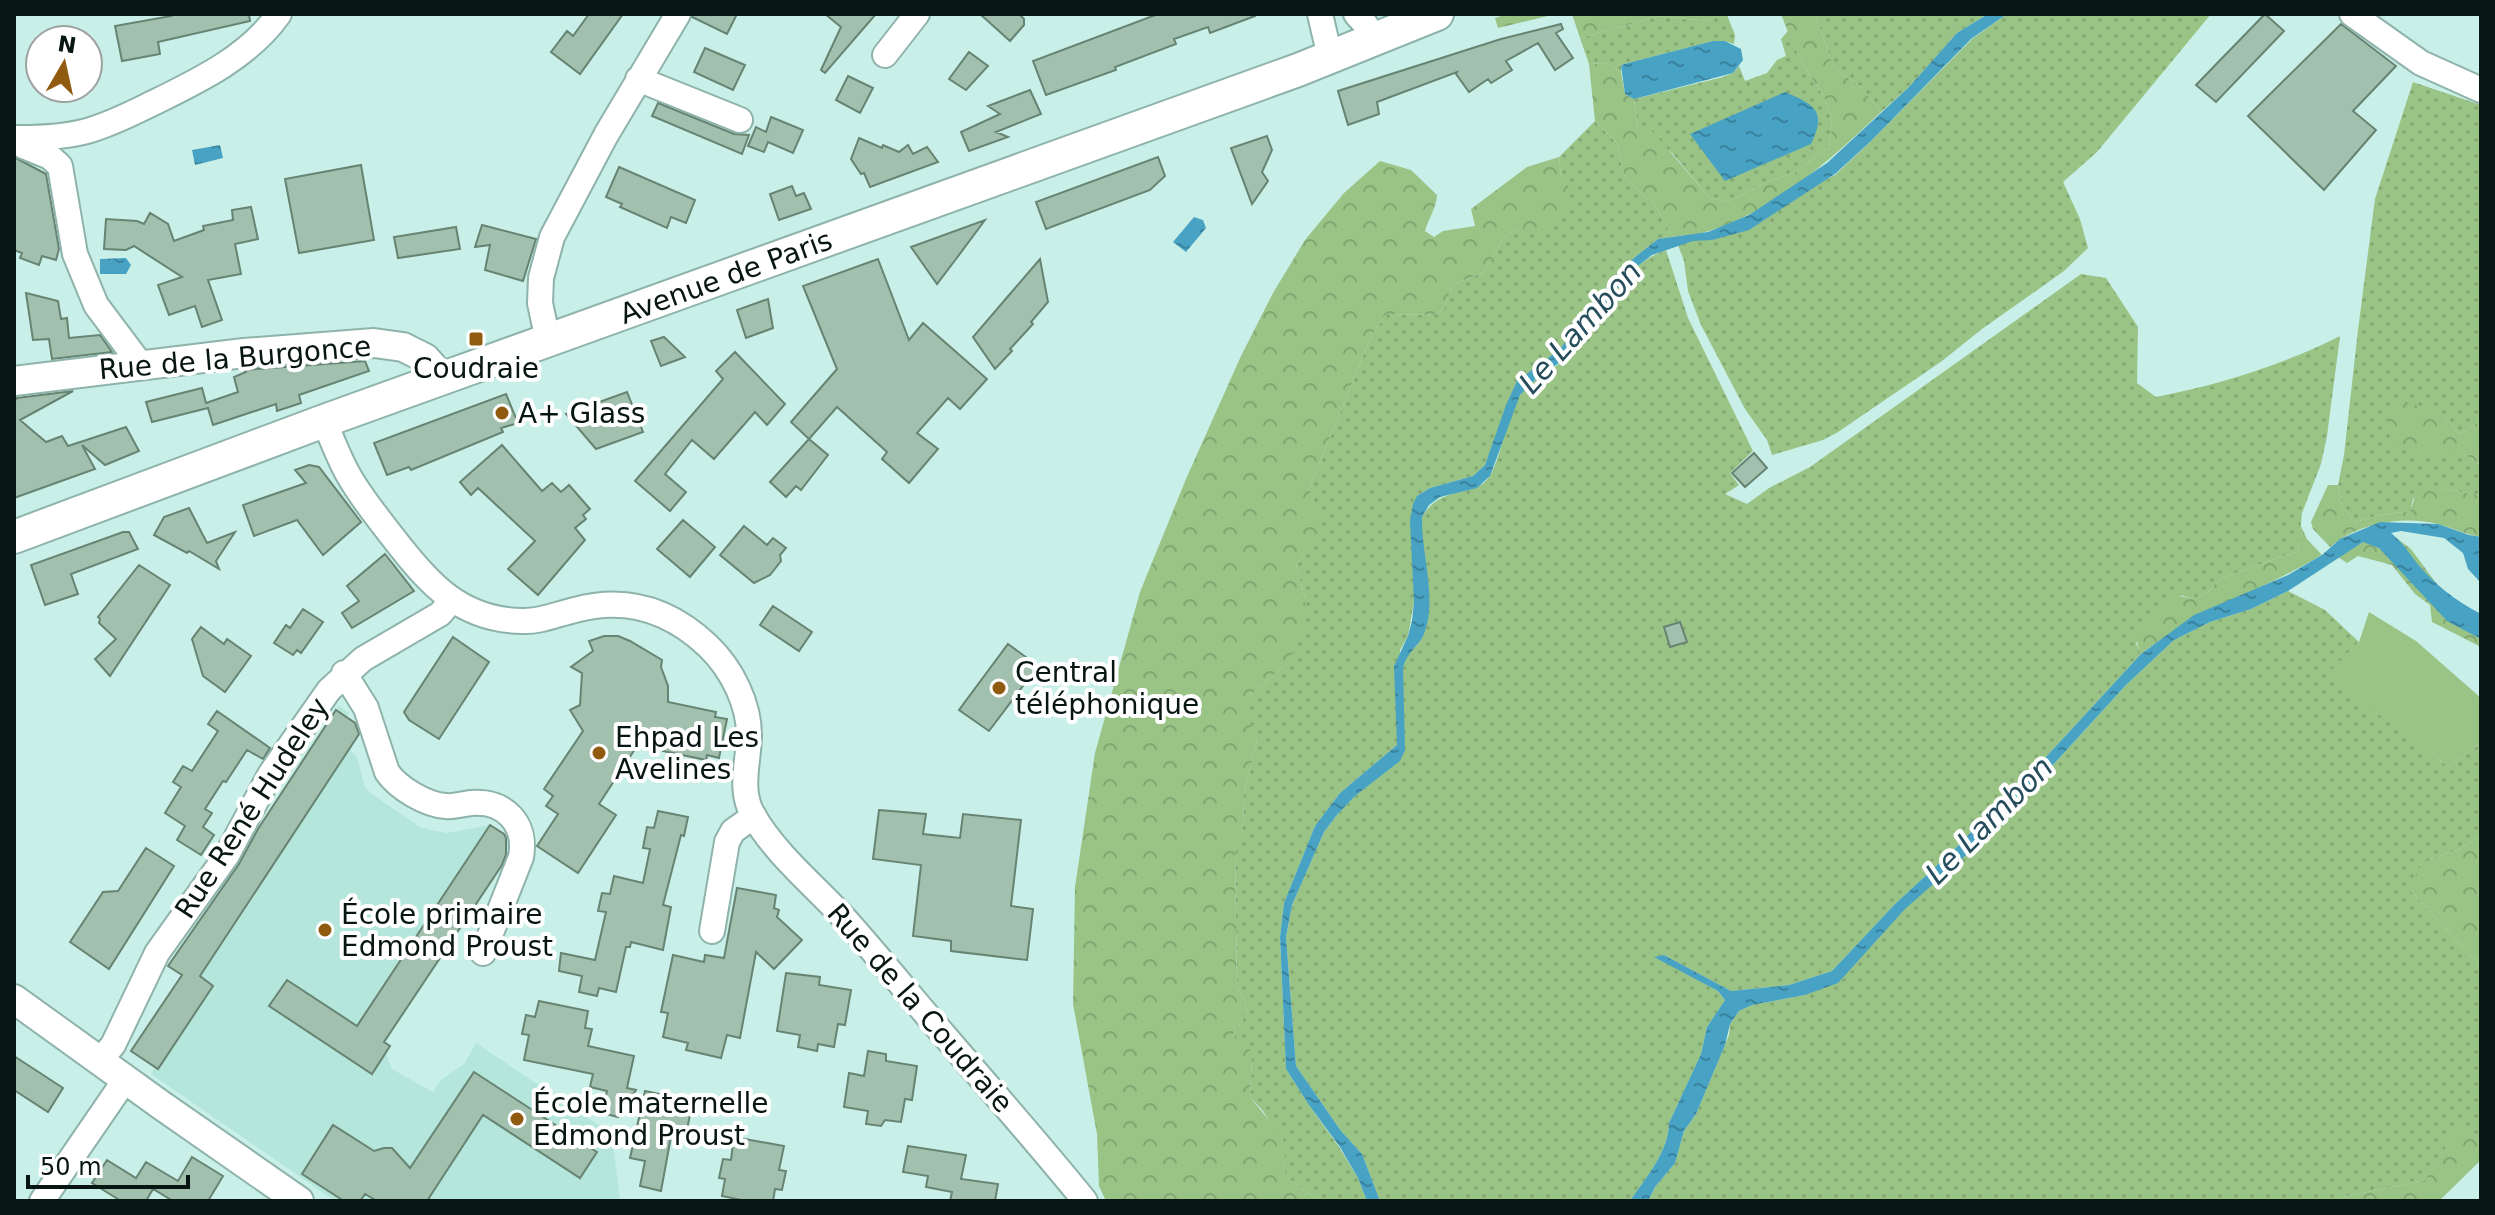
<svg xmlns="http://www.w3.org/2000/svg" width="2495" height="1215" viewBox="0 0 2495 1215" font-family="'DejaVu Sans',sans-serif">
<defs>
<pattern id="grass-dots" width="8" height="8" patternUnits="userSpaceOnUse" patternTransform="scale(2)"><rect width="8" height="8" fill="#9ac386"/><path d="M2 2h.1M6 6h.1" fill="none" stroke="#83a773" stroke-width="1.8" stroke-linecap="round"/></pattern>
<pattern id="forest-crowns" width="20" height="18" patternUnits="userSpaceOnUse" patternTransform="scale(2)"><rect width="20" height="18" fill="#9ac386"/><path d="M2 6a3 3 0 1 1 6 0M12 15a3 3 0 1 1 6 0" fill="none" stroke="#83a773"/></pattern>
<pattern id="water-ripples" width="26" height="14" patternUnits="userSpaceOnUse" patternTransform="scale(2)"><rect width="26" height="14" fill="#47a2c4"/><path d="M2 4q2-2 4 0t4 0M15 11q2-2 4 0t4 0" fill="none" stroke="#39839e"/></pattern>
</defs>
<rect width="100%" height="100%" fill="#c9f0e8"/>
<path fill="#b5e6db" d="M339 706 349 713 347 718 362 728 349 749 357 757 365 787 372 794 420 827 430 830 447 833 490 825 517 842 384 1041 390 1046 386 1054 392 1069 433 1092 441 1080 464 1064 476 1043 612 1134 620 1201H335L151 1074 155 1067 131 1051 182 976 168 966Z"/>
<path fill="url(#grass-dots)" d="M1815 14H1988L1957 33 1909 87 1881 112 1860 86 1834 68Z
M2007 14H2211L2097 152 2063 182 2080 219 2088 248 2064 271 1982 329 1942 361 1838 432 1823 440 1772 455 1767 440 1745 409 1701 325 1688 291 1684 261 1678 245 1693 240H1712L1835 175 1871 141 1972 39Z
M1727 15 1735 35 1734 44 1725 41H1713L1624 64 1621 66V72L1605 63 1589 64 1580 38 1660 16 1705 21Z
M1788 31C1792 41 1796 51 1801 60 1819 94 1838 103 1829 146L1796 172 1767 182 1727 202 1710 198 1672 153 1638 128 1634 99 1723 77 1733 73 1739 66 1745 81 1767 73 1777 60 1786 56 1781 39Z
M2413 82 2481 105V426L2477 423 2460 434 2443 415 2447 453H2462L2481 465V496C2456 492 2436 483 2413 499L2410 511 2380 515 2355 522 2342 506 2338 485 2344 455 2358 330 2375 199Z
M1595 121 1617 143 1623 173 1642 195 1653 202 1673 237 1658 239 1634 258 1615 277 1560 349 1517 381 1485 465 1473 476 1430 488 1417 496 1414 602 1408 636 1400 650 1397 745 1340 793 1315 826 1284 903 1280 937 1286 1069 1309 1105 1339 1147 1358 1178 1367 1201H1319L1285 1176 1283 1163 1286 1148 1263 1111 1250 1097 1252 1060 1233 1034 1247 1013 1245 1001 1237 987 1235 853 1244 822 1243 797 1257 741 1245 713 1251 695 1285 665 1305 598 1296 566C1316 535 1325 526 1309 489L1370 339 1386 314 1434 315 1444 309 1452 285 1484 272 1504 238 1570 191 1561 174 1559 157Z
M1666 250 1688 318 1753 451 1730 473 1739 485 1725 494 1747 504 1769 488 1810 467 2081 274 2106 278 2138 327 2137 383 2156 397C2219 385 2283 365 2340 336L2327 436 2321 464 2302 513 2298 552 2280 557 2220 579 2207 593 2193 599 2180 595 2136 643 2141 654 2033 771 1998 803 1960 844 1894 905 1832 971 1789 985 1731 991 1664 955 1656 957 1718 991 1725 1000 1707 1027 1701 1054 1669 1123C1669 1151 1645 1179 1630 1201H1380L1362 1154 1341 1131 1296 1066 1286 937 1292 905 1324 832 1336 816 1355 796 1399 761 1403 668 1406 656 1418 644 1422 517C1442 482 1476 501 1491 474 1503 451 1507 414 1521 394 1533 377 1555 371 1568 355 1599 320 1619 266 1666 250Z
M2288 591 2325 610 2359 642 2327 675 2449 767 2481 743V835L2460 849 2430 859 2410 890 2472 957 2481 964V1143L2463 1121 2425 1180 2343 1197 2337 1201H1648L1655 1187 1675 1163 1684 1131 1696 1114 1729 1035 1730 1024 1739 1011 1752 1005 1805 995 1989 835 2126 685 2174 640 2210 622 2251 609Z"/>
<path fill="url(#forest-crowns)" d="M1508 14H1556L1498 28 1495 18Z
M1572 14H1732L1705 21 1660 16 1580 38Z
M1781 14H1815L1834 68 1860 86 1881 112C1832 158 1775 211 1709 231 1698 235 1685 235 1673 237L1653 202 1642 195 1623 173 1617 143 1595 121 1589 64 1605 63 1621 72 1625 94 1634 99 1638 128 1652 131 1710 198 1727 202 1767 182 1796 172 1829 146C1838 103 1819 94 1801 60 1793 46 1787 29 1781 14Z
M1559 157 1561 174 1571 191 1565 215 1546 233 1518 228 1504 238 1484 272 1452 285 1444 309 1434 315 1386 314 1370 339 1309 489C1327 531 1319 530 1296 566L1305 598 1306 618 1304 634 1285 665 1251 695 1246 713 1257 741 1243 797 1244 822 1235 854 1237 987 1245 1001 1247 1013 1233 1034 1249 1047 1252 1060 1250 1097 1281 1135 1287 1148 1283 1163 1285 1176 1319 1201H1106L1099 1186 1097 1134 1073 1004 1075 887 1095 753 1140 592 1186 479 1241 356 1273 293 1305 240 1344 193 1380 161 1411 170 1437 195C1436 209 1429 217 1425 231L1434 237 1443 231 1475 226 1471 209 1527 167Z
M2403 401 2443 415 2460 434 2477 423 2481 426V465L2462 453 2420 455 2397 448 2387 432 2389 411Z
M2328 485H2338L2342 506 2355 522 2380 515 2410 511 2416 494C2438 485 2459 492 2481 496V537C2466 535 2453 528 2438 524 2402 515 2358 523 2330 547L2313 529 2311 522Z
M2300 524 2307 539 2322 555C2263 590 2195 612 2141 654 2127 625 2152 612 2172 594L2193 599 2207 593 2220 579 2280 557 2298 552Z
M2390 533 2411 549 2450 602 2481 620V647L2432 622 2430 605 2415 594 2392 565 2358 556 2347 563 2338 557 2371 537Z
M2481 835V964L2472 957 2410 890 2418 869 2430 859 2460 849Z
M2463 1120 2481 1143V1160L2439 1201H2337L2343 1197 2425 1180Z"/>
<path fill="#9ac386" d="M2369 612 2416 641 2481 698V743L2449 767 2326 675 2359 642Z"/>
<path fill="url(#water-ripples)" d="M1988 14H2007L1971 39 1871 141 1835 174 1749 230 1712 240 1693 241 1652 255 1630 272 1566 358 1536 379 1520 395 1490 476 1477 488 1440 497 1429 505 1422 517C1421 553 1437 598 1425 631 1420 647 1408 649 1403 668L1405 750 1400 761 1355 796 1336 816 1324 832 1292 905 1286 937 1296 1066 1341 1131 1362 1154 1380 1201H1367L1358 1178 1340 1147 1309 1105 1286 1069 1280 937 1284 903 1315 826 1340 793 1397 745 1394 666 1408 636 1412 621 1414 602 1410 521 1413 504 1417 496 1430 488 1473 476 1485 465 1506 405 1517 381 1560 349 1615 277 1634 258 1658 239 1708 232 1749 215 1827 163 1909 87 1957 33Z
M1713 41H1725L1741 49 1743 60 1733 73 1634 99 1625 94 1621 66 1624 64Z
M1785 92C1815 105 1827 111 1811 144L1725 181 1690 134Z
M220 145 223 158 195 165 192 150Z
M1194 217 1203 220 1206 228 1186 252 1173 242Z
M126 258 131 265 126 274H100V259Z
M2380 522 2438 524 2469 535 2481 537V583L2468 569 2463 553 2444 538 2401 531 2391 533C2402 542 2408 551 2416 562 2434 584 2456 601 2481 614V639L2447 621 2379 548 2363 542 2288 591 2251 609 2210 622 2174 640 2126 685 1989 835 1905 909 1838 983 1805 995 1752 1005 1739 1011 1730 1024 1725 1045 1696 1114 1684 1131 1675 1163 1655 1187 1648 1201H1630C1645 1179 1669 1151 1669 1123L1701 1054 1707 1027 1725 1000 1718 991 1654 957 1664 955 1731 991 1789 985 1832 971 1894 905 1960 844 1998 803 2033 771 2141 654 2194 615 2288 575 2322 555 2340 539Z"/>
<path fill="#a2c0ae" stroke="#678372" stroke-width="2" d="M170 14H249L250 21 158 42 160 54 122 61 115 26 171 16Z
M589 14H623L580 74 551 52 567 31 573 36Z
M693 14H737L727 34 692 17Z
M825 14H876L825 73 821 70 841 27Z
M980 14H1019L1024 19V25L1010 41Z
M1158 14H1255V16L1210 33 1208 27 1174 39 1176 44 1115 67 1116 70 1046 95 1033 61Z
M2265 14 2284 31 2216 102 2196 85Z
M1561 24 1563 29 1556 33 1573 58 1555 70 1538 43 1506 61 1512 70 1491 83 1488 79 1469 92 1456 74 1457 72 1377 102 1379 114 1348 125 1338 91 1501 39Z
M2341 24 2396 66 2353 111 2376 130 2324 190 2248 116Z
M705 48 745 65 733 90 694 72Z
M969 52 988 66 966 90 949 79Z
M848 76 873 88 860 113 836 100Z
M1030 90 1041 114 996 132 1008 137 969 151 961 132 1000 114 988 106Z
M658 103 734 134 749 135 742 154 652 116Z
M771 117 803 130 793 153 768 142 764 152 748 146 756 127 766 132Z
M1267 136 1272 150 1262 172 1268 181 1252 204 1231 148Z
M859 138 882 148 883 145 899 152 908 145 913 154 927 147 938 162 870 187 864 173 861 174 851 159Z
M14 157 46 174 59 249 56 260 42 256 39 265 20 258 22 253 14 250Z
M1158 157 1165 176 1150 190 1046 229 1036 202Z
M361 165 374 240 299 253 285 179Z
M619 167 695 200 686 223 671 217 667 228 620 207 622 204 606 197Z
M792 186 796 196 804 193 811 209 779 220 770 194Z
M251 207 258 239 235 244 241 274 208 280 222 320 202 327 195 306 169 315 158 285 182 277 134 246 126 250 104 249 106 219 137 221 144 224 150 213 168 224 174 241 204 230 203 226 233 220 232 210Z
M985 220 956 259 937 284 911 247Z
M482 225 536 239 523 281 485 270 490 245 475 247Z
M456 227 460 249 398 258 394 237Z
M878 259 909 340 923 323 987 379 960 409 948 398 917 433 938 449 909 483 882 459 887 452 837 407 809 439 791 422 837 369 803 286Z
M1040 259 1048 302 1031 322 1033 324 1010 349 1012 351 995 369 973 337Z
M26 293 58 301 61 319 67 318 69 338 100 335 112 352 52 359 49 339 33 340Z
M768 299 773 328 746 338 737 310Z
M664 337 685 357 661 366 651 341Z
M735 352 785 404 767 425 755 412 714 459 692 440 665 474 686 492 670 511 635 481 723 379 716 371Z
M365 361 369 371 299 395 301 403 277 411 276 404 213 425 208 408 152 422 146 402 202 388 206 403 238 392 234 377 246 372 244 370Z
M73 391 20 420 46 442 62 436 68 446 126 427 139 451 105 465 82 445 95 469 14 498V402L17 398Z
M627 392 643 432 596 449 566 414Z
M506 394 518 423 501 428 503 432 411 470 409 467 387 475 374 443Z
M809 439 828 455 801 490 796 486 786 497 770 482Z
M502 445 542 491 552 483 561 492 569 485 590 509 583 515 586 519 575 528 585 540 538 595 508 569 535 541 478 488 471 495 460 482Z
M1754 453 1767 468 1745 487 1732 473Z
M309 465 319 467 361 522 323 555 297 520 254 536 243 505 306 483 295 470Z
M189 508 207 543 235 532 216 561 219 569 189 551 187 553 154 535 164 517Z
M683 520 715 547 690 577 657 549Z
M744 526 767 545 773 538 786 548 780 555 781 561 770 575 754 583 720 555Z
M123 532H129L138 549 71 574 78 594 45 605 31 565Z
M385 554 414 591 352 628 342 613 359 601 347 586Z
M139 565 170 585 110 676 95 659 116 639 99 623 100 619 98 617Z
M773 606 812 632 799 651 760 625Z
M303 609 323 622 301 653 297 650 293 655 274 643 286 625 290 628Z
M1680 622 1687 642 1670 647 1664 627Z
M201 627 224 644 227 639 251 656 225 692 203 676 192 639Z
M604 636H618L630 641 662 660 661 667 668 686V702L716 712 715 717 727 719 719 758 707 755 706 760 663 751 666 738 658 750 637 746 599 804 616 815 578 873 537 846 558 814 546 806 553 796 544 789 583 731 570 710 580 705 582 673 571 667 593 651 589 641Z
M453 637 489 662 439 739 409 720 404 712Z
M1008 644 1038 666 989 731 959 710Z
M336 710 355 723 359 734 200 976 213 986 158 1069 131 1051 182 975 168 966 239 864 258 829Z
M217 711 270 748 263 759 247 750 226 782 223 781 205 809 212 813 203 827 214 835 201 855 177 840 185 826 165 813 181 787 173 782 183 766 192 771 218 731 208 724Z
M879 810 926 814 923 834 960 838 963 814 1021 820 1011 906 1033 909 1027 960 951 951V941L913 936 921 865 873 859Z
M658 811 688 817 684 836 681 835 663 905 671 907 663 950 631 942 630 947H626L616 992 599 988 597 996 579 992 582 976 559 971 561 953 595 960 606 912 598 911 602 893 610 894 614 876 643 883 650 849 643 848 647 827 654 828Z
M490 825 504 834 506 838V854L502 865 384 1042 390 1046 372 1074 269 1006 287 980 357 1026Z
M146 848 174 866 109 969 70 942 103 892 118 891Z
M737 888 776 895 774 908 779 910 777 917 802 940 774 969 756 952 740 1038 727 1035 721 1058 686 1050 688 1043 663 1037 668 1013 661 1012 673 955 704 962 705 955 724 958Z
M786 973 820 977 819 985 851 990 845 1025 838 1024 834 1047 818 1044 817 1051 798 1047 800 1035 777 1031Z
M539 1001 588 1011 585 1028 592 1029 588 1046 634 1056 627 1088 636 1090 618 1117 602 1113 607 1091 590 1087 593 1074 524 1060 529 1035 522 1034 526 1015 535 1017Z
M868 1051 886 1054V1061L917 1066 912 1100 905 1099 901 1122 885 1120 881 1126 866 1124 868 1111 844 1107 849 1073 864 1076Z
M14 1056 63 1088 48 1112 14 1090Z
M474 1072 597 1152 580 1178 483 1115 427 1201H377L365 1194 360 1201H344L302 1174 333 1125 374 1151 384 1148H392L410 1168Z
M645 1091 693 1101 686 1134 672 1131 661 1191 640 1186 645 1161 630 1158Z
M734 1137 784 1146 779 1170 786 1171 782 1190 775 1189 773 1201H746L722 1196 725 1179 719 1178 723 1159 731 1160Z
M908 1146 966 1155 961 1179 998 1184 995 1201H950L952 1192 926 1187 928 1176 903 1172Z
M192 1157 223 1176 208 1201H173L153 1189 146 1201H121L92 1183 107 1160 136 1178 146 1162 178 1181Z"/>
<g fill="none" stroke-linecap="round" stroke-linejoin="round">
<g stroke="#8eb3ab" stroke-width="28">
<path id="minor" d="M1320 14 1330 57
M1356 14 1366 25 1373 40
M2352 14 2421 63 2481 90
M885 55 917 14
M638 79 740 120
M16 138H19L23 146 50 157 60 166 75 254 96 305 141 365
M19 138C42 138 65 137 87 131 108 125 129 115 149 105 196 82 248 58 279 14
M548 341 540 303 541 278 552 237 606 135 678 14
M324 421C332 439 339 459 349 476 362 499 379 519 395 540 429 584 461 620 522 621 540 622 557 614 575 610 626 596 670 610 708 646 732 669 750 705 749 738 748 764 739 791 753 815 776 855 815 886 845 919 879 957 911 997 944 1035 991 1090 1039 1144 1085 1201
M344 673 366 708 387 772C398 788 426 805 446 806 454 807 462 804 471 803 505 800 527 824 521 857L483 953
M712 931 727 842 733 831 754 816
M100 1060 113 1045 157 953 227 855 271 773 329 690 363 659 440 614 452 600
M42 1201 125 1080"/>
</g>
<g stroke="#8eb3ab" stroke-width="32">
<path id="tertiary" d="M14 381 244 353 374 343 403 347 425 358 444 379
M14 999 161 1105 299 1201"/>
</g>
<g stroke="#8eb3ab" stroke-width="36">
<path id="secondary" d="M14 537 324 421 1298 70 1437 14"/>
</g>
<use href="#minor" stroke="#fff" stroke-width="24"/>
<use href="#tertiary" stroke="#fff" stroke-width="28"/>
<use href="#secondary" stroke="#fff" stroke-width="32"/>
</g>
<g fill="#905b0f" stroke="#fff" stroke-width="3">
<rect x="468" y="331" width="16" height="16" rx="4"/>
<circle cx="502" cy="413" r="8"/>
<circle cx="999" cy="688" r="8"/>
<circle cx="599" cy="753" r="8"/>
<circle cx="325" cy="930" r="8"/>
<circle cx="517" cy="1119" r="8"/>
</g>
<g text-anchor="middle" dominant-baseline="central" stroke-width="8" stroke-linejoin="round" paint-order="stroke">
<g font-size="28" fill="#071513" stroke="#fff">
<text transform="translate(726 277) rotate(-20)">Avenue de Paris</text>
<text transform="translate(235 358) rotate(-5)">Rue de la Burgonce</text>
<text transform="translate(252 808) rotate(-57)">Rue René Hudeley</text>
<text transform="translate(920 1008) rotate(49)">Rue de la Coudraie</text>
</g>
<g font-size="28" fill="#071513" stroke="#fff" text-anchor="start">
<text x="476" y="368" text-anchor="middle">Coudraie</text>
<text x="518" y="413">A+ Glass</text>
<text x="1015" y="672">Central<tspan x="1015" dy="32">téléphonique</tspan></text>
<text x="615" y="737">Ehpad Les<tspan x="615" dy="32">Avelines</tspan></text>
<text x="341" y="914">École primaire<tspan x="341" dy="32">Edmond Proust</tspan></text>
<text x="533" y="1103">École maternelle<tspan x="533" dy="32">Edmond Proust</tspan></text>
</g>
<g font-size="30" font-style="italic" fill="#254d5c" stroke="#fff">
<text transform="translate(1580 327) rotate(-48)">Le Lambon</text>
<text transform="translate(1989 820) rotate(-45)">Le Lambon</text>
</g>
</g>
<rect width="2495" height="1215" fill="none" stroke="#071513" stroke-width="32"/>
<g transform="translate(64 64) rotate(9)"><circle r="38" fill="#ffffff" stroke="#9ca1a1" stroke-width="2"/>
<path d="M0-6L14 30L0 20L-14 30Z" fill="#905b0f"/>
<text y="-12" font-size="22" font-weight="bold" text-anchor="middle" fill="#071513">N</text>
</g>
<path d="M28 1175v12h160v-12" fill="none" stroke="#071513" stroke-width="4"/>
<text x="40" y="1175" font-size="24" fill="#071513" stroke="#ffffff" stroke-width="6" paint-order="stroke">50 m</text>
</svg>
